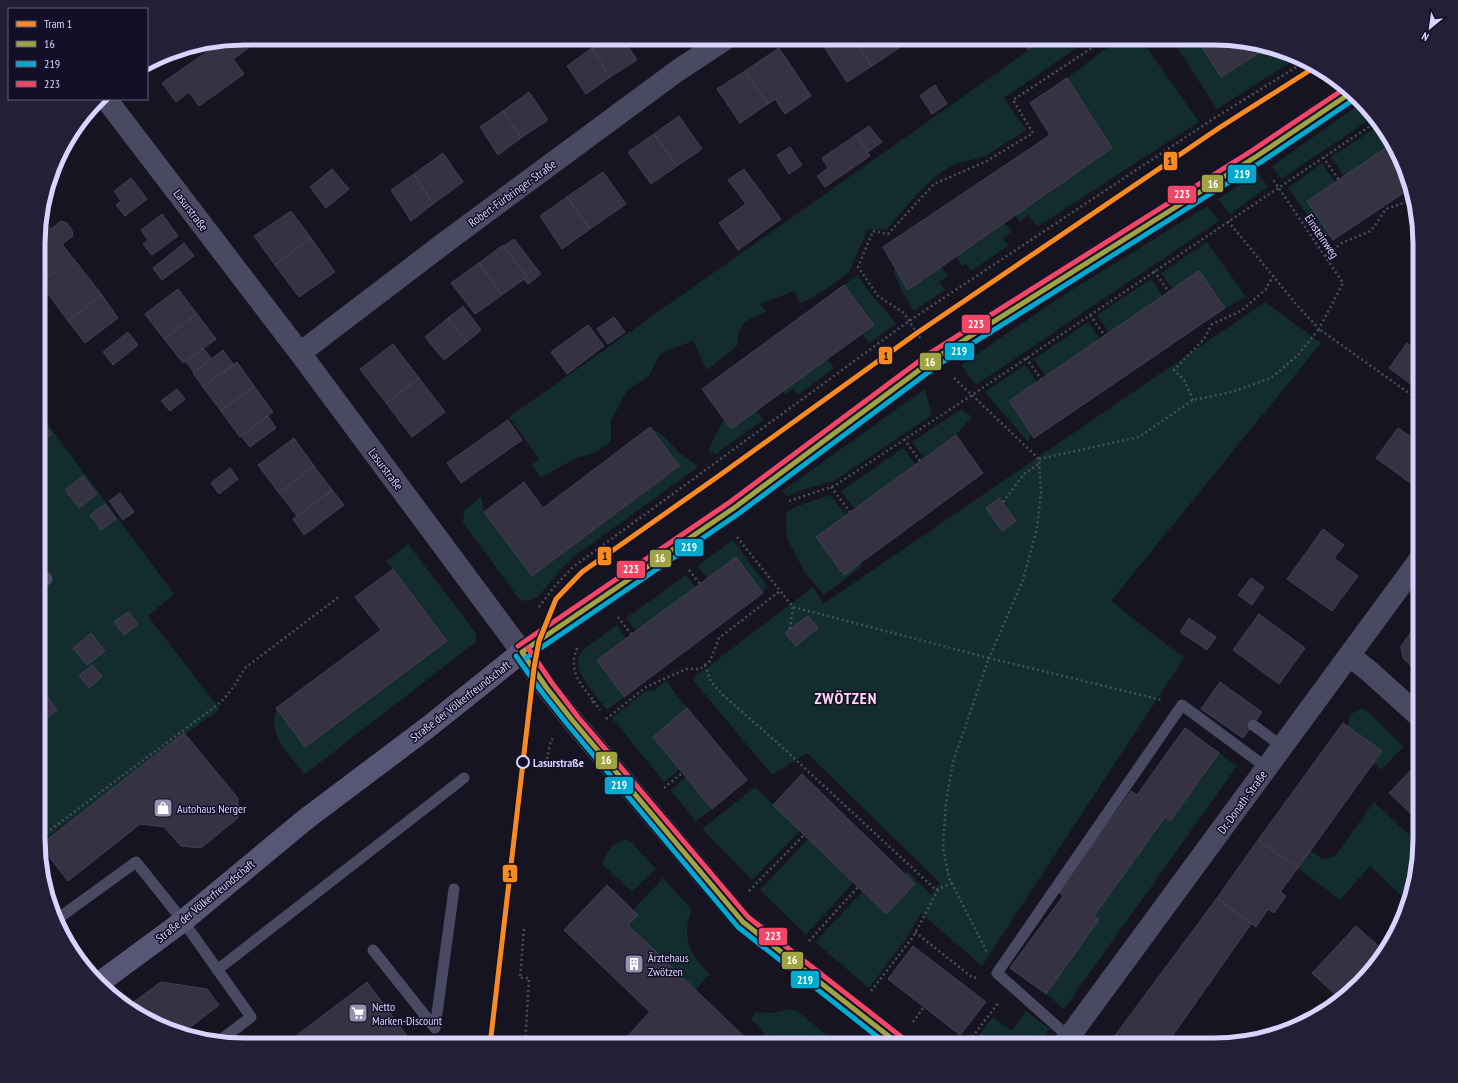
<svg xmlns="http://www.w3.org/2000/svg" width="1458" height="1083" viewBox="0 0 1458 1083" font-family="'PT Sans Narrow',sans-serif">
<rect width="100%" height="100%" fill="#161421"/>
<path fill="#132c2d" d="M1046 38H1091L1004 98 1026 130 984 157 957 163 939 174 918 193 886 230 868 229 849 272 825 290 800 304 794 291 760 304 766 312C744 321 739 322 737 346L707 370 693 341 666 351 659 356 649 376 627 391 611 420V442L594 453 577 458 541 477 531 465 539 459 509 417Z
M1120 38H1140L1199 122 1037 227 1028 215 1020 222 1015 215 1112 148 1067 78Z
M1171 38H1196L1221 77 1267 48 1293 54 1299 57 1217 109Z
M1361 103 1372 118 1281 179 1272 166Z
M1378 126 1392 144 1344 177 1331 157Z
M1322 163 1335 182 1307 201 1330 235 1325 240 1288 188Z
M1258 173 1268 187 1230 214 1218 199Z
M1207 206 1219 221 976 385 961 365 1062 296Z
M1005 223 1012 232 1003 238 1008 246 971 271 966 264 962 266 956 257Z
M1207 242 1246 297 1225 308 1199 272 1173 289 1161 273Z
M941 267 948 276 939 282 945 290 914 311 902 291 893 271 896 269 909 290Z
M857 275 873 297 888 313 896 324 869 343 862 334 873 325 844 285Z
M1151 279 1163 296 1109 333 1097 315Z
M1265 302 1321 343 1111 601 1184 658 982 966 921 913 906 939 869 988 815 942 862 892 886 914 915 884 905 874 907 871 931 895 940 883 807 753 772 775 692 679 813 587 823 604Z
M1088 322 1100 339 1045 376 1034 359Z
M827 359 834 368 798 395 793 389 785 395 782 391Z
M1025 365 1037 382 1009 401 1031 433 1028 442 985 392Z
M925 389 932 415 834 481 808 488 787 496 782 491Z
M961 409 972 417 956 435 924 458 912 442Z
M756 410 763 420 716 454 708 450 724 419Z
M39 412 174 594 148 616 220 709 38 844Z
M650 427 661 434 678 451 698 467 579 553 563 567 538 597 529 601 520 600 463 523 464 511 481 497 484 512 533 576 679 466Z
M903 448 916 464 854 509 841 491Z
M830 495 846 515 816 537 860 563 862 566 824 595 805 573 787 538 786 513 795 507Z
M733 540 767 586 763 593 736 557 707 578 697 566Z
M408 544 476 633V642L305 774C293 760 276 744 274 724 274 719 276 713 276 708L306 746 447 641 386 561Z
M686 575 695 587 636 631 626 618Z
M617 625 626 638 597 660 624 697 607 710C598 698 579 678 578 664 578 658 580 654 584 649Z
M666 681 687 708 653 737 680 769 664 782 612 718 647 690 653 691Z
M1360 709 1366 710 1403 747 1381 770 1373 763 1382 751 1347 726 1351 714Z
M1219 753 1237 766 1064 1009 1046 994 1099 921 1094 916 1165 817 1170 821Z
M686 777 712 809 696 821 670 790Z
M755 787 800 831 752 880 702 829Z
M1374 802 1420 845V853L1408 902 1370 866 1340 900 1298 868 1310 851 1324 859 1335 856Z
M627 839 631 842 656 869 632 892 602 864C606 852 614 841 627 839Z
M808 839 853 883 806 935 760 890Z
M663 878 691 909C690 916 687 923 687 930 687 949 697 962 710 974L695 990 628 925 638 915 633 910Z
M790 1009 797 1011 828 1036 819 1045H754L765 1034 751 1019 756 1012 772 1013Z
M1026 1011 1050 1029 1038 1045H971L993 1017 1012 1031Z"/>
<path fill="#343243" stroke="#433f54" d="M244 38H250L254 44 233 59 244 74 199 106 189 92 176 102 162 83 221 42Z
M606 38H623L637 60 610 77 592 48Z
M837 38H853L872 66 847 82 824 47Z
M853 38H892L899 48 872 66Z
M1020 38H1045L1028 50Z
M1196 38H1228L1267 48 1221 77Z
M592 48 610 77 586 94 567 66Z
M779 48 811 96 785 114 775 99 768 104 745 71Z
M745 71 768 104 740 123 717 89Z
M1067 78 1112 148 908 290 883 247 1050 135 1030 103Z
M935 85 947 104 932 114 920 96Z
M529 92 548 120 521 138 503 111Z
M503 111 521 138 498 155 480 127Z
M679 116 702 149 677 166 654 134Z
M869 126 882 142 868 152 856 135Z
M654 134 677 166 651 184 628 152Z
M856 135 870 156 825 187 817 176 828 168 822 158Z
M1392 144 1399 153 1411 188 1333 240 1307 201Z
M790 147 802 165 789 174 777 155Z
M443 153 463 182 433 204 414 174Z
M332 169 349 189 326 208 310 187Z
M744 169 781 219 738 250 719 223 746 204 728 180Z
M603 172 626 204 590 229 567 197Z
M414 174 433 204 411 221 391 190Z
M131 178 147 199 125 216 116 205 121 201 114 191Z
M567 197 590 229 562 249 540 216Z
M291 211 311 238 275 265 254 236Z
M162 214 178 236 152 255 143 244 148 240 141 230Z
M44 220 51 229 61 221 67 223 72 230 73 236 62 244 72 257 40 282V223Z
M311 238 335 272 299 297 275 265Z
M514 239 541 274 528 284 524 279 527 277 504 246Z
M184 243 194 256 162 280 153 268Z
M503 245 527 277 502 295 479 263Z
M73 258 102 295 68 321 40 283Z
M479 263 502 295 475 314 451 283Z
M1199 271 1225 308 1034 438 1009 401Z
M844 285 874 325 731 429 702 389Z
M178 289 197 314 164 339 145 314Z
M102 295 118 318 85 343 68 321Z
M463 306 481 330 467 342 448 318Z
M197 314 216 339 183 363 164 339Z
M614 317 625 332 608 344 597 329Z
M448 318 467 342 444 360 425 337Z
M588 325 604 346 567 374 551 352Z
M128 332 138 345 113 365 103 352Z
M1407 343 1420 352V371L1411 384 1389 368Z
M393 344 419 378 386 403 360 369Z
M203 348 212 359 194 372 186 362Z
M223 350 234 365 203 387 193 373Z
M237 362 254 386 221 411 203 387Z
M419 378 445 412 412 437 386 403Z
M254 386 273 412 240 437 221 411Z
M177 389 185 399 170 411 161 401Z
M268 416 276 428 250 447 241 436Z
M40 419 52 434 39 443V420Z
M508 420 522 440 461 483 447 463Z
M650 427 679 466 532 576 484 512 524 482 543 508Z
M1398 428 1413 438 1420 428V490L1376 458Z
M956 435 983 473 844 575 816 537Z
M294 438 314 466 279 493 258 465Z
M314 466 332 490 297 516 279 493Z
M230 468 238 479 219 494 211 483Z
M83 476 97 494 79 508 65 490Z
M332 490 344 505 304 535 293 519Z
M120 493 134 512 123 520 109 501Z
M999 498 1016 521 1002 531 986 508Z
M105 504 116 519 101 530 90 515Z
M1323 529 1344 545 1334 558 1358 576 1332 611 1287 579Z
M736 557 763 593 624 697 597 660Z
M393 569 447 641 305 747 276 708 381 630 355 597Z
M1251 578 1264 587 1252 605 1238 595Z
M128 612 138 624 124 635 114 622Z
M1259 614 1305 648 1279 684 1233 650Z
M808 616 818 628 796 646 785 633Z
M1189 618 1216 637 1207 650 1180 632Z
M1420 619V675L1403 658 1401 646Z
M91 633 105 651 87 665 73 648Z
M93 665 102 677 89 688 79 675Z
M1220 682 1262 712 1243 738 1201 709Z
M48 698 57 710 44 721 39 714V705Z
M687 708 747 780 712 809 653 737Z
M1343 723 1382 751 1298 868 1258 840Z
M1185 728 1219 753 1170 821 1165 817 1094 916 1099 920 1046 994 1010 968 1063 896 1059 892 1131 791 1137 795Z
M184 733 238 798V818L201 848 181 846 164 827 140 824 68 881 40 845Z
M1420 761V822L1389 793Z
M802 774 915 884 886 914 773 805Z
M1258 840 1298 868 1280 892 1286 896 1274 913 1268 909 1256 927 1217 898Z
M607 885 638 915 628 925 753 1045H619L650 1012 564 930Z
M1217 898 1251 924 1166 1045H1108Z
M1356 926 1384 951 1369 975 1339 998 1312 973Z
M913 946 986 1002 960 1035 888 979Z
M161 982 207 989 219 1005 183 1033 165 1029 128 1006Z
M367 982 414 1045H284Z"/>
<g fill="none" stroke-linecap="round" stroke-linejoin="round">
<path stroke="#44505f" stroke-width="2.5" stroke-dasharray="2 3" stroke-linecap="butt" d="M1323 157 1339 180
M1228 221 1296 304 1319 329 1343 283 1272 178
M1325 256 1342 243 1371 231 1386 209 1403 203 1415 201
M1154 271 1169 292
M1090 315 1105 336
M920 338 904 313 878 296 858 267 873 231 888 234 934 184 985 162 1033 133 1013 100 1107 38
M1026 358 1041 379
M954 378 1039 459 1041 493 1037 528 1023 580 989 658 1162 700
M1193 400 1184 380 1174 370 1204 339 1212 324 1241 311 1266 289 1273 276
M904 439 920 461
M1039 459 1139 437 1193 400 1232 392 1271 378 1298 355 1319 329 1420 401
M831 487 850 512
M789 501 834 486 972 395 1376 122
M1003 502 1025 473 1039 464
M737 537 793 607 989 658 953 762 946 803 943 847 949 878 987 952
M689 570 700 584
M539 607 554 587 573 567 909 321 1213 119 1306 61
M618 617 631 634
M790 629 793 607
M577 648C568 671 580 684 594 701L592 703
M705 665 711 682 723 695 782 747 936 890 952 883
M594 701 600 710
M606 719 646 687 686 669H700L710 661 719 638 780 591
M547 759 551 740 553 739
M664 788 682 773
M38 839 217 705C229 695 237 682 245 668L340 596
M749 891 804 835
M524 929 520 978H529L525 1045
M915 932 973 978 978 977
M809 941 858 887
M871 991 913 937 939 888
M913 1022 924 1007
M966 1045 999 1002"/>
<path stroke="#4a4962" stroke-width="11" d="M39 586 47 579 39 569
M1253 725 1283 747
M56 920 136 862 183 921 251 1017 218 1042
M373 950 435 1028 454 889
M217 970 464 778
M1069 1037 997 973 1182 705 1267 768"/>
<path stroke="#4a4962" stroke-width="22" d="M106 99 300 353 522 652
M300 353 447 241 677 71 727 38
M1350 656 1369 671 1420 717
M1063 1045 1420 559"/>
<path stroke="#575674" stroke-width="22" d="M522 652 546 687 573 721 743 922 900 1045
M99 983 183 921 306 819 427 728 522 652 734 508 934 359 1257 156 1352 92"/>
<g stroke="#130f26" stroke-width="8">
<path id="bus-1" d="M522 652 734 508 934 359 1257 156 1352 92
M522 652 546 687 573 721 743 922 900 1045"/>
</g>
<g stroke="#130f26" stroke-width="8">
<path id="bus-2" d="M516 656 541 691 568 725 738 927 888 1045
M526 658 738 514 938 365 1261 162 1356 98"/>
</g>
<g stroke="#130f26" stroke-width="8">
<path id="bus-3" d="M518 646 730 502 930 353 1253 150 1347 87
M528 648 552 683 578 717 748 917 904 1039"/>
</g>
<use href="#bus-1" stroke="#a0a341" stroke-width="5"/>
<use href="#bus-2" stroke="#00a9ce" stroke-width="5"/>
<use href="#bus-3" stroke="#f34667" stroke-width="5"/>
<g stroke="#130f26" stroke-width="8">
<path id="tram-1" d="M490 1045 534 668 539 641 556 599 582 572 720 475 917 333 1219 128 1315 67"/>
</g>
<use href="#tram-1" stroke="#f78a21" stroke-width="5"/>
</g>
<defs>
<g id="shop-square" transform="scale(1)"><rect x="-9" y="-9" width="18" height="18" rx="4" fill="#9591b1" stroke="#130f26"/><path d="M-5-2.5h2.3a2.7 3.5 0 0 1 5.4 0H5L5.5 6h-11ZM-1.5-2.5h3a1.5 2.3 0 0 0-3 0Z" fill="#fff"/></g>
<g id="building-square" transform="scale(1)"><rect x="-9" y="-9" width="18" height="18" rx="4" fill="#9591b1" stroke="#130f26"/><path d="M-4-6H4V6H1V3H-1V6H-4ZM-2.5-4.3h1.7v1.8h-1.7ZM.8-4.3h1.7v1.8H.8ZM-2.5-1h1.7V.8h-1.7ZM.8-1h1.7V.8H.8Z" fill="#fff"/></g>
<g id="supermarket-square" transform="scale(1)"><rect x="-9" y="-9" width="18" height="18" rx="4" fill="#9591b1" stroke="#130f26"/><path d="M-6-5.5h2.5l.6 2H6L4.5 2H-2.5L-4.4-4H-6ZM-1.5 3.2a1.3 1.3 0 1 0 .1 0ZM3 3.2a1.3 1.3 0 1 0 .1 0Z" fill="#fff"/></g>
</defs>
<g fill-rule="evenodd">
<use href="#shop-square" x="163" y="808"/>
<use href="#building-square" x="634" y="964"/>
<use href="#supermarket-square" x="358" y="1013"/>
</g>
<circle fill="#130f26" stroke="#d9d4ff" stroke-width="2" cx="523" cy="762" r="6"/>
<g text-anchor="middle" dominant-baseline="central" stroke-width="3" stroke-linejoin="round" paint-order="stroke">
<g font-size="12" fill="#d9d4ff" stroke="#130f26">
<text transform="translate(512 193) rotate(-36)">Robert-Fürbringer-Straße</text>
<text transform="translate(191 210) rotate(53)">Lasurstraße</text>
<text transform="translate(1322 236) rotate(56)">Einsteinweg</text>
<text transform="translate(386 469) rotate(53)">Lasurstraße</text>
<text transform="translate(460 701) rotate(-38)">Straße der Völkerfreundschaft</text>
<text transform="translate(1242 802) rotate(-54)">Dr.-Donath-Straße</text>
<text transform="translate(205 901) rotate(-39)">Straße der Völkerfreundschaft</text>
</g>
<g font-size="12" font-weight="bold" fill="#d9d4ff" stroke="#130f26" text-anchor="start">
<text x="533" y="762">Lasurstraße</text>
</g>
<g font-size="12" fill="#d9d4ff" stroke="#130f26" text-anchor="start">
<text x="177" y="808">Autohaus Nerger</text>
<text x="648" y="957">Ärztehaus<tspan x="648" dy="14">Zwötzen</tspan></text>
<text x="372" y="1006">Netto<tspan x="372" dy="14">Marken-Discount</tspan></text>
</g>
<g font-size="16" font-weight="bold" letter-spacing="1" fill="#ffd6f0" stroke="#130f26">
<text x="846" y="698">ZWÖTZEN</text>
</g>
</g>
<path d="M0 0H1458V1083H0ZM244 45H1214A199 199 0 0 1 1413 244V839A199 199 0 0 1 1214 1038H244A199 199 0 0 1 45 839V244A199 199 0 0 1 244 45Z" fill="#231f37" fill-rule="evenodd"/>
<path fill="none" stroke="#d9d4ff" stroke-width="5" d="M244 45H1214A199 199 0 0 1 1413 244V839A199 199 0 0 1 1214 1038H244A199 199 0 0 1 45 839V244A199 199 0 0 1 244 45Z"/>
<g stroke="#130f26" stroke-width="1.5">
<rect x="1163" y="151" width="15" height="20" rx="4" fill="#f78a21"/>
<rect x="1227" y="164" width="30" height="20" rx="4" fill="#00a9ce"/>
<rect x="1201" y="174" width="23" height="19" rx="4" fill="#a0a341"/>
<rect x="1167" y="185" width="30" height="19" rx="4" fill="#f34667"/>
<rect x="961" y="314" width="30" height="20" rx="4" fill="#f34667"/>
<rect x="944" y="342" width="31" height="19" rx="4" fill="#00a9ce"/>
<rect x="878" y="346" width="15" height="19" rx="4" fill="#f78a21"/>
<rect x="919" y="352" width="23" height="19" rx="4" fill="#a0a341"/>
<rect x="674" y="538" width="30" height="19" rx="4" fill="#00a9ce"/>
<rect x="597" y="546" width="15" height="20" rx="4" fill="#f78a21"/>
<rect x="649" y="549" width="23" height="19" rx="4" fill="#a0a341"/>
<rect x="616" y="560" width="30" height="19" rx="4" fill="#f34667"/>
<rect x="595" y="751" width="23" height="19" rx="4" fill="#a0a341"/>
<rect x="604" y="776" width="30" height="19" rx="4" fill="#00a9ce"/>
<rect x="502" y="864" width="16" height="19" rx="4" fill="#f78a21"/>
<rect x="758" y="927" width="30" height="19" rx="4" fill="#f34667"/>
<rect x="781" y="951" width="23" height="19" rx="4" fill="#a0a341"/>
<rect x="790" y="970" width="30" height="19" rx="4" fill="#00a9ce"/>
</g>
<g font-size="11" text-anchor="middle" font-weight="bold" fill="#fff">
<text x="1242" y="178">219</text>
<text x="1213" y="188">16</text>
<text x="1182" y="198">223</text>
<text x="976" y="328">223</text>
<text x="959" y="355">219</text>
<text x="930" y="366">16</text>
<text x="689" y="551">219</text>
<text x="660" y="562">16</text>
<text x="631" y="573">223</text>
<text x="606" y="764">16</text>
<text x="619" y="789">219</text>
<text x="773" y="940">223</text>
<text x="792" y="964">16</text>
<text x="805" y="984">219</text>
</g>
<g font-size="11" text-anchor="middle" font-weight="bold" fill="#111">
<text x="1170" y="165">1</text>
<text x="886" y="360">1</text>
<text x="605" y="560">1</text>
<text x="510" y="878">1</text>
</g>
<rect x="8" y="8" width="140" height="92" fill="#130f26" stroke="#625e7d"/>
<rect x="16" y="21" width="20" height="6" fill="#f78a21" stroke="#625e7d"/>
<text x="44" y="28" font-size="12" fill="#d9d4ff">Tram 1</text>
<rect x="16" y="41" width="20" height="6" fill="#a0a341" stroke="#625e7d"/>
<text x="44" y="48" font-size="12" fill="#d9d4ff">16</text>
<rect x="16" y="61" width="20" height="6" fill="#00a9ce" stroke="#625e7d"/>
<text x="44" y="68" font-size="12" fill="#d9d4ff">219</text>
<rect x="16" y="81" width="20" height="6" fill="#f34667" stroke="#625e7d"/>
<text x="44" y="88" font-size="12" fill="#d9d4ff">223</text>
<g transform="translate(1430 28) rotate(209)" stroke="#130f26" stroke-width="3" paint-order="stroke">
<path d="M0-3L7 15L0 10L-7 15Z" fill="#d9d4ff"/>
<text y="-6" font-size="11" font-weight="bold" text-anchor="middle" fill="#d9d4ff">N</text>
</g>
</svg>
